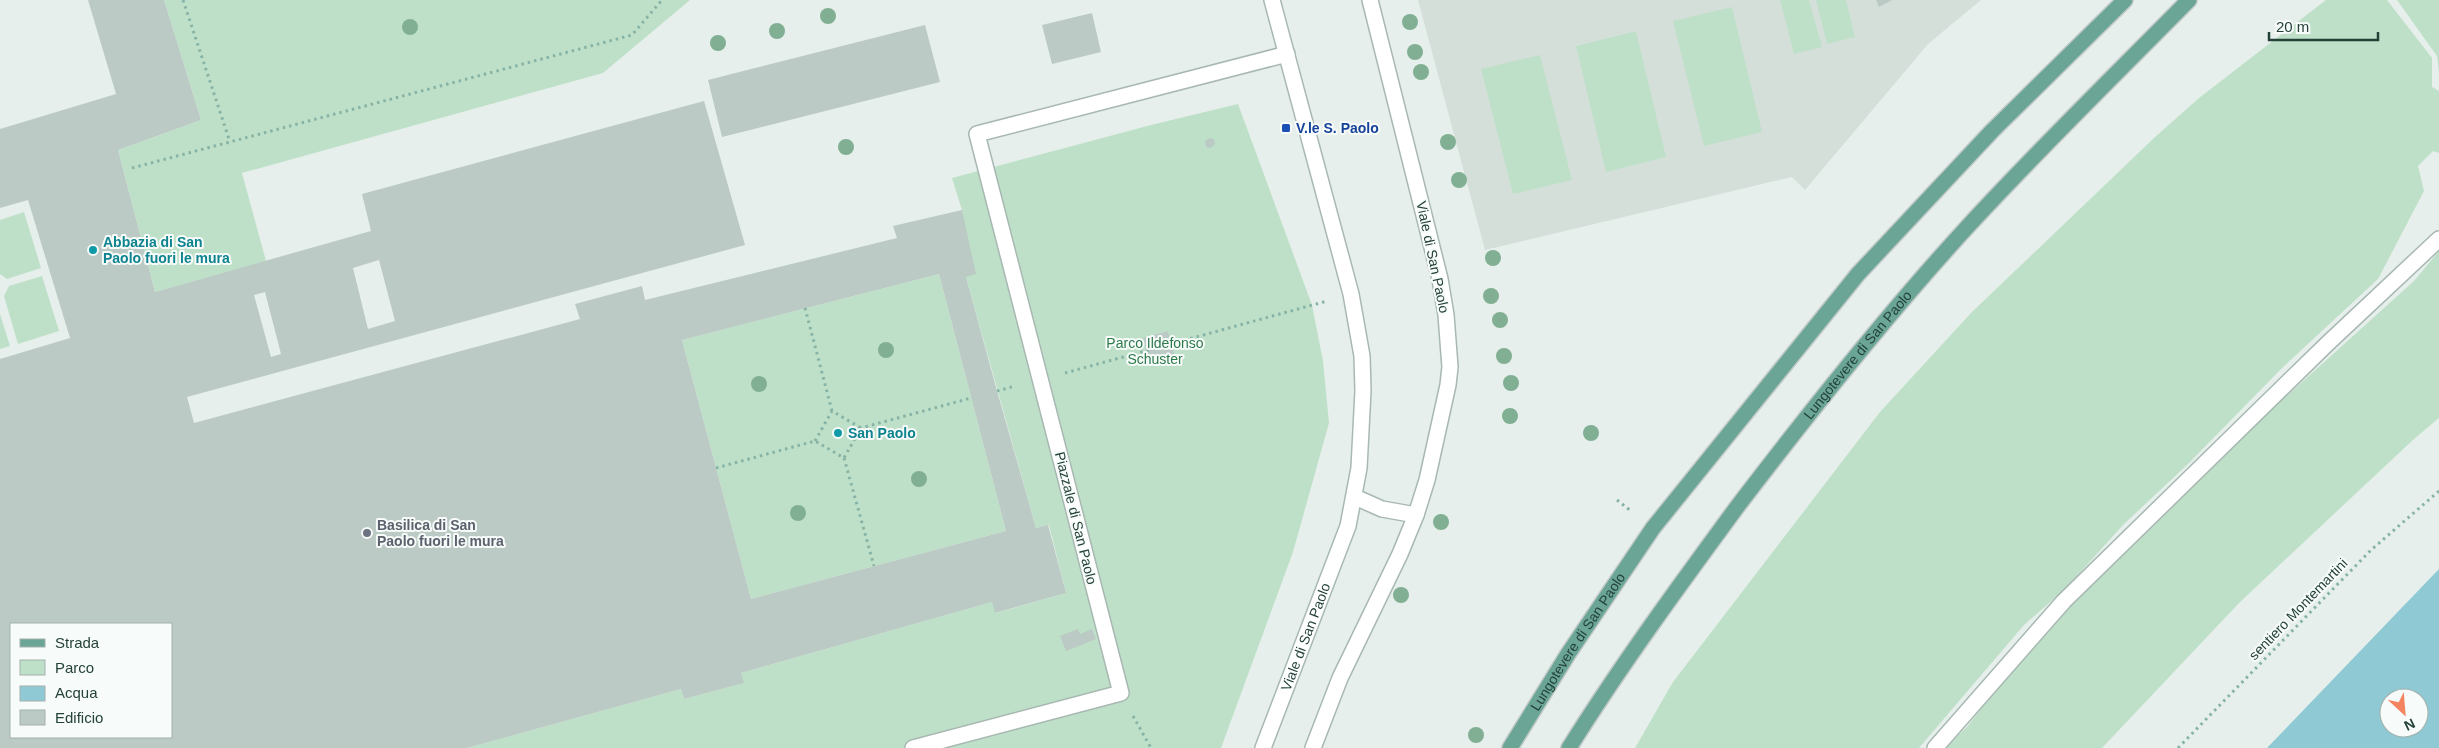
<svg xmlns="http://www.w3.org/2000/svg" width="2439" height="748" viewBox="0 0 2439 748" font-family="Arial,sans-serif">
<rect width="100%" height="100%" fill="#e6efeb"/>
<path fill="#d4dfda" d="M1418 0H1981L1928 44 1805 190 1792 177 1485 250Z"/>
<path fill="#bfe0c8" d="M164 0H690L603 73 242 173 266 261 155 292 118 150 201 120Z
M1780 0H1809L1822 47 1794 54Z
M1816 0H1846L1855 37 1827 44Z
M2326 0H2387L2432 58V87L2439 91V153L2433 151 2418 166 2424 191 2378 279 2281 369 2187 465 2124 524 2065 589 2024 625 1919 748H1635L1673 682 1880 412 1971 313 2154 138 2199 98Z
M2397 0H2439V72L2437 56Z
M1732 7 1762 132 1704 146 1673 21Z
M1636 31 1666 157 1606 172 1576 46Z
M1540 55 1572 180 1513 194 1481 69Z
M1238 104 1312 305 1323 361 1329 423 1293 552 1221 748H467L681 689 684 699 743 683 741 673 992 602 996 613 1066 593 1049 525 1036 528 966 277 962 210 952 178 1151 125Z
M24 212 41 268 7 279 0 274V220Z
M2439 251V418L2414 439 2240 602 2102 748H1945L1967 727 2009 673 2059 616 2110 568 2140 534 2230 447 2414 281Z
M939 274 1006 531 751 599 682 340Z
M42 276 59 331 18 344 4 296 9 286Z
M0 314 10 346 0 349Z"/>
<path fill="#8ec9d4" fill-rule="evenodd" d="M2439 569V748H2267ZM2389 698H2419V728H2389Z"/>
<path fill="#bbcac4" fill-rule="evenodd" d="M88 0H164L201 120 118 150 155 292 371 231 362 194 704 101 745 245 187 397 194 423 580 319 575 304 642 286 645 300 897 238 893 226 962 210 976 274 966 277 997 391 1036 528 1048 525 1066 593 995 613 992 602 741 673 744 683 684 699 681 689 467 748H0V359L70 338 28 200 0 208V129L116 94ZM379 260 395 321 368 329 353 268ZM939 274 1006 531 751 599 682 340ZM265 292 281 354 271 357 254 295ZM11 624H171V737H11Z
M1876 0H1892L1879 7Z
M1092 13 1101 52 1052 64 1042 25Z
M925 25 940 82 722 137 708 80Z
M1209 138 1214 139 1215 144 1211 148 1206 147 1205 141Z
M1168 331 1175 357 1149 363 1143 338Z
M1078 629 1080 634 1092 629 1096 639 1066 651 1060 636Z"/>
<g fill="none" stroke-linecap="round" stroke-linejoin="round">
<g stroke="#a8b8b2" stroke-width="18">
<g id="minor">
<path d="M1355 497 1382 509 1416 515"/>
<path d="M913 748 1121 693 977 134 1287 54"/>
<path id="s1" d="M1263 748 1348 526 1359 468 1363 391 1362 356 1351 294 1272 0"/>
<path d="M1313 748 1340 678 1400 554 1416 515 1427 480 1448 385 1450 367 1446 315 1440 279 1370 0"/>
<path d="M1935 748 2064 601 2327 344 2439 239"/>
</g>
</g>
<g stroke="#c2cac8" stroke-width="18">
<g id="major">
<path id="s2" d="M1510 748 1568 654 1653 528 1858 274 1992 131 2125 0"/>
<path id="s3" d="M1569 748C1621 665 1679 586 1737 507 1811 410 1887 314 1970 224 2041 147 2116 74 2189 0"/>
</g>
</g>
<path stroke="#86b3a5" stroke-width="3" stroke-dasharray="2.5 4" stroke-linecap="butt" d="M183 0 230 142
M132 168 632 35 662 0
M805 308 832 411
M1065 373 1327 301
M997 391 1015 386
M815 441 832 411 861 428
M844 458 874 566
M716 468 815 441 844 458 861 428 971 398
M1617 500 1631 511
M1133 716 1151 748
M2178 748 2371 550 2439 491"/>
<use href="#minor" stroke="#fff" stroke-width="15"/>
<use href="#major" stroke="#6aa596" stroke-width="15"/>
</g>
<g fill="#80af93">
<circle cx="828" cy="16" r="8"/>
<circle cx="1410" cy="22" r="8"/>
<circle cx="410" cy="27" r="8"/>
<circle cx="777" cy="31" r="8"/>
<circle cx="718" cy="43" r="8"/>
<circle cx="1415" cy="52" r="8"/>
<circle cx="1421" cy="72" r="8"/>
<circle cx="1448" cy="142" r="8"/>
<circle cx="846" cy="147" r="8"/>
<circle cx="1459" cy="180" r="8"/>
<circle cx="1493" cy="258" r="8"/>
<circle cx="1491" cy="296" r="8"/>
<circle cx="1500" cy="320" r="8"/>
<circle cx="886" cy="350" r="8"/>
<circle cx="1504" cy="356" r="8"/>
<circle cx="1511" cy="383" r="8"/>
<circle cx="759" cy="384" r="8"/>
<circle cx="1510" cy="416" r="8"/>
<circle cx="1591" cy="433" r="8"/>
<circle cx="919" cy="479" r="8"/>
<circle cx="798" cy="513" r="8"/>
<circle cx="1441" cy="522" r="8"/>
<circle cx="1401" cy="595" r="8"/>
<circle cx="1476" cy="735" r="8"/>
</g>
<rect fill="#1a4fb4" stroke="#f7fbf9" stroke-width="2" x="1281" y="123" width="10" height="10" rx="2.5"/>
<g fill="#0f9aa8" stroke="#f7fbf9" stroke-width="2">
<circle cx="93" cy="250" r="5"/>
<circle cx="838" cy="433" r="5"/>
</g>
<circle fill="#6b7280" stroke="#f7fbf9" stroke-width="2" cx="367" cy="533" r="5"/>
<g text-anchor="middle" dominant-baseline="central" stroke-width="4" stroke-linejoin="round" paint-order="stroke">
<g font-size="14" font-weight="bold" fill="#164399" stroke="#f7fbf9" text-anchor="start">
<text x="1296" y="128">V.le S. Paolo</text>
</g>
<g font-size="14" font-weight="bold" fill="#0d838f" stroke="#f7fbf9" text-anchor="start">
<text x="103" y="242">Abbazia di San<tspan x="103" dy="16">Paolo fuori le mura</tspan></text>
<text x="848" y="433">San Paolo</text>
</g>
<g font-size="14" fill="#24423a" stroke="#f7fbf9">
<text transform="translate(1433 257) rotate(78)">Viale di San Paolo</text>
<text stroke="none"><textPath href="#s3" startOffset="488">Lungotevere di San Paolo</textPath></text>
<text transform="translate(1076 518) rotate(76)">Piazzale di San Paolo</text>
<text transform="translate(2298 609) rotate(-46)">sentiero Montemartini</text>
<text stroke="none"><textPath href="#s1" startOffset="119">Viale di San Paolo</textPath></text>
<text stroke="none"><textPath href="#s2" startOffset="126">Lungotevere di San Paolo</textPath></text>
</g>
<g font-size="14" fill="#2d7a4b" stroke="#f7fbf9">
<text x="1155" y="343">Parco Ildefonso<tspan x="1155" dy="16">Schuster</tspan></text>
</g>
<g font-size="14" font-weight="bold" fill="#5b616d" stroke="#f7fbf9" text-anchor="start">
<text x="377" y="525">Basilica di San<tspan x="377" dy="16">Paolo fuori le mura</tspan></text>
</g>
</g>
<rect x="10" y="623" width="162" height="115" fill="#f7fbf9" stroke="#a3b1ad"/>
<rect x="20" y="639" width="25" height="8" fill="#6aa596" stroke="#a3b1ad"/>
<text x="55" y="648" font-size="15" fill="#24423a">Strada</text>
<rect x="20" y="660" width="25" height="15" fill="#bfe0c8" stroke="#a3b1ad"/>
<text x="55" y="673" font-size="15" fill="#24423a">Parco</text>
<rect x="20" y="686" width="25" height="15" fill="#8ec9d4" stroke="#a3b1ad"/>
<text x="55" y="698" font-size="15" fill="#24423a">Acqua</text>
<rect x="20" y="710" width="25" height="15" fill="#bbcac4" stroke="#a3b1ad"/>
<text x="55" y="723" font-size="15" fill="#24423a">Edificio</text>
<g transform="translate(2404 713) rotate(154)"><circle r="24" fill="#f7fbf9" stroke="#a3b1ad"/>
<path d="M0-4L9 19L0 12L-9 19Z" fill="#f4845f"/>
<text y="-8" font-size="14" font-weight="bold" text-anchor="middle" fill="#24423a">N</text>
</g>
<path d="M2269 32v8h109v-8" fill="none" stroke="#24423a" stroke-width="2.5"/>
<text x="2276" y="32" font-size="15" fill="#24423a" stroke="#f7fbf9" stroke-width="4" paint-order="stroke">20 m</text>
</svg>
